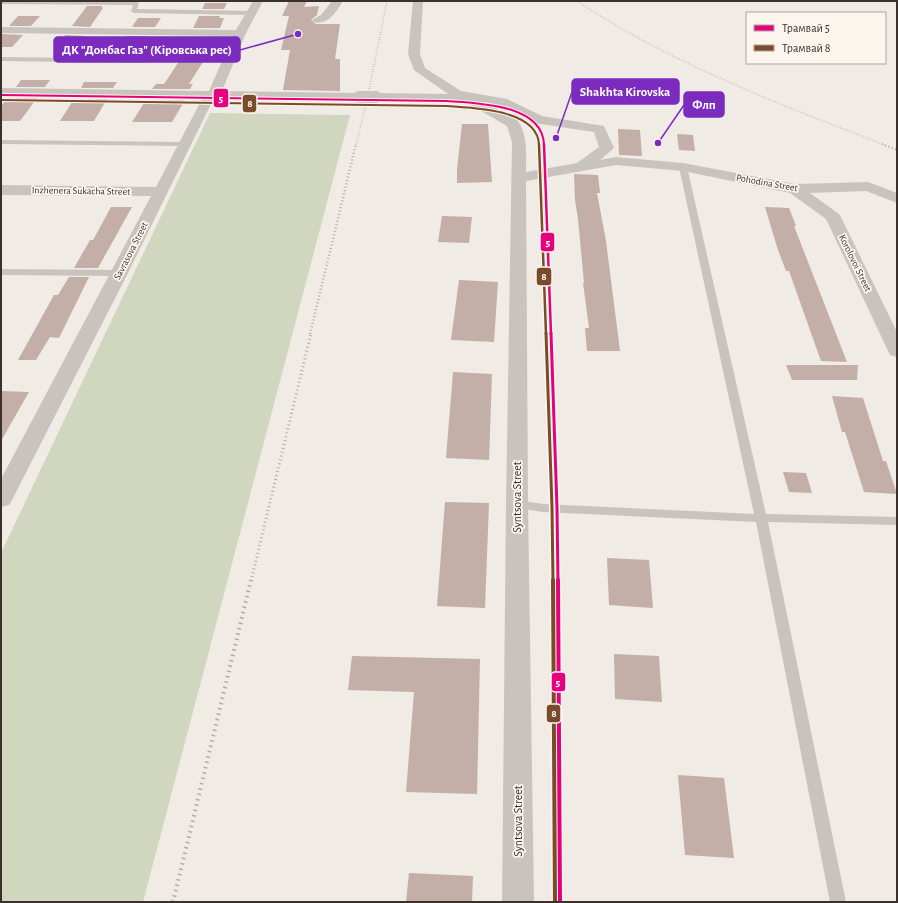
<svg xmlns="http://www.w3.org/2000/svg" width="898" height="903" viewBox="0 0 898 903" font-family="'Alegreya Sans',sans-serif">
<rect width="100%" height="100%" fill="#f0ebe5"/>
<path fill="#d1d6bf" d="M210 113 350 115 143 902H1V553Z"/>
<path fill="#c3afa7" d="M289 1H307L304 7 319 6 317 15 311 20 316 24H340L335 59H340V91L283 90 290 50H281L289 16H282Z
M205 3H227L224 9H202Z
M87 6H101L103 8 90 27 72 26Z
M18 16H40L31 26H9Z
M199 16H220L219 18H224L220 28H193Z
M138 18H161L155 27H132Z
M1 34 23 35 12 47H1Z
M65 35 84 36 75 47H56Z
M126 36H150L143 47H119Z
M189 37H216L212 48H184Z
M184 54H208L189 84H193L190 89H152L156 84H164Z
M21 80H50L45 87H16Z
M84 82H117L113 88H81Z
M8 98H37L20 121H1V106Z
M74 99H107L94 121H60Z
M146 100H185L172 122H132Z
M462 124H488L492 182 457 183V169Z
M618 129 640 130 642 156 619 155Z
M677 134 693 135 695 151 679 150Z
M574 174 598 175 600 193H597L606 241 620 351H587L585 328H589L583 283H584L578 219 575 200Z
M111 207H132L98 268H74L90 240H93Z
M765 207 789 208 796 226H794L847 362 821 361 789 271H786L778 250Z
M442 216 472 217 469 243 438 242Z
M69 277H89L59 338 50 337 36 360H18L54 295H58Z
M459 280 498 282 494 342 451 340Z
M786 365H858L857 380H792Z
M453 372 492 374 489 460 446 458Z
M1 391 29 392 1 441Z
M832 396 863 398 883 461H886L897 494 864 492 845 432H842Z
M783 472 806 473 812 493 789 492Z
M445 502 489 503 485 608 437 606Z
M607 558 649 560 653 608 609 605Z
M614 654 659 656 662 702 615 699Z
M352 656 480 659 477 794 406 792 414 692 348 690Z
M678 775 724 778 734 858 685 855Z
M409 873 473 876 472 902H406Z"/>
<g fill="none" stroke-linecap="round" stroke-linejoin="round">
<path fill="#c9c3be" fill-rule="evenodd" d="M1 1H136L139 3 137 9 251 11 254 13 251 15 134 13 131 11 133 5 1 4Z
M154 49H233L236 51 233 53H156L145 63 1 61V57L143 59Z
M1 140 184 142 188 144 184 146 1 144Z
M680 165H683L687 167 766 514 897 517V525L768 522 846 902H830L756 522 543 512 517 508 513 507 511 504 513 501 517 500 543 504 754 514 679 167Z
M1 269 120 270 124 273 120 276 1 275Z"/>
<path fill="#c9c3be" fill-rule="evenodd" d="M253 1H263L246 33 222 91 359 93 364 94 365 97 364 100 359 101 218 99 211 104 128 273 12 500 9 505 1 507V479L151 196 1 195V185L156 187 202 99 1 96V88L209 91 233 36 1 33V27L236 30Z
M332 1H343C337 11 328 26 314 22L312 20 321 15Z
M413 1H423L420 54 425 68 461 91 507 99 542 116 604 126 614 148 600 160 616 157 683 163 795 184 868 182 897 193V203L866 191 810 193 839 214 841 217 897 332V357L890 355 888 351 826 219 790 193 683 171 616 165 526 181 528 504 534 902H502L506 504 512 142 507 126 469 104 456 102 371 100 370 97 371 94 376 93 448 94 414 70 408 54ZM486 103 498 105 534 123 594 132 599 147 577 163 526 172C526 155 528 136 518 121Z"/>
<path stroke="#b1aca8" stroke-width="2" stroke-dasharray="0.5 2" stroke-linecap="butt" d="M577 1C670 63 781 105 885 145
M356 145 367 100 387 1"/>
<path stroke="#b1aca8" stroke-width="2.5" stroke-dasharray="1 2.5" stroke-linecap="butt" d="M882 144 897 150
M310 334 356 144"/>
<path stroke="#b1aca8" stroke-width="3" stroke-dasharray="1 3" stroke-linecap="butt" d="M251 581 311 333"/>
<path stroke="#b1aca8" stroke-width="4" stroke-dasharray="1.5 4" stroke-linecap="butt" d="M173 902 251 580"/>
<path stroke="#c9c3be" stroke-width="12" d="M359 97H376"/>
<g stroke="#fbf5ee" stroke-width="4">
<path id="tram-1-far3" d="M1 95 447 101C477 103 543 104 544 145"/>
</g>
<g stroke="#fbf5ee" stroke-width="5">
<path id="tram-1-far2" d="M544 144 551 334"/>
</g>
<g stroke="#fbf5ee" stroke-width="6">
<path id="tram-1-far1" d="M551 333 557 508 558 581"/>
</g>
<g stroke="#fbf5ee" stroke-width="7">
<path id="tram-1" d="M558 580 560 902"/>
</g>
<g stroke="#fbf5ee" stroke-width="4">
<path id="tram-2-far3" d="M1 100 447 106C473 108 538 109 539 145"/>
</g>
<g stroke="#fbf5ee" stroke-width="5">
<path id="tram-2-far2" d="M539 144 546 334"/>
</g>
<g stroke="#fbf5ee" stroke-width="6">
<path id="tram-2-far1" d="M546 333 552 508 553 581"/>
</g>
<g stroke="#fbf5ee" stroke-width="7">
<path id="tram-2" d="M553 580 555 902"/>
</g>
<use href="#tram-1-far3" stroke="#e5007d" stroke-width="2"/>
<use href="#tram-1-far2" stroke="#e5007d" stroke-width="2.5"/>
<use href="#tram-1-far1" stroke="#e5007d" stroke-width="3"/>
<use href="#tram-1" stroke="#e5007d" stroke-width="4"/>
<use href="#tram-2-far3" stroke="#7a4b2a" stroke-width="2"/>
<use href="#tram-2-far2" stroke="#7a4b2a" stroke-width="2.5"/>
<use href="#tram-2-far1" stroke="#7a4b2a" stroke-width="3"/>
<use href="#tram-2" stroke="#7a4b2a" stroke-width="4"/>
</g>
<g text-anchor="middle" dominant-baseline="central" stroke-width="3.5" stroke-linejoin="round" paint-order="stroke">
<g font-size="10" fill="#3b302b" stroke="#fbf5ee">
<text transform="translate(767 183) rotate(10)">Pohodina Street</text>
<text transform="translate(81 191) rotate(1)">Inzhenera Sukacha Street</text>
<text transform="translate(131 251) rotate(-63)">Savrasova Street</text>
<text transform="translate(855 263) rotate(64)">Korolovoi Street</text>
</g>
<g font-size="12" fill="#3b302b" stroke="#fbf5ee">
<text transform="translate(517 497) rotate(-90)">Syntsova Street</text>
<text transform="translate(518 821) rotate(-90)">Syntsova Street</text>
</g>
</g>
<path fill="none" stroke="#7b2cbf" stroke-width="1.5" d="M298 34L240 50M556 138L572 92M658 143L684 105"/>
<g fill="#7b2cbf" stroke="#fbf5ee" stroke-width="1.5">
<circle cx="298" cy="34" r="4"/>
<circle cx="556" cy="138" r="4"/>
<circle cx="658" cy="143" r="4"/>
</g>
<g fill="#7b2cbf" stroke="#7b2cbf" stroke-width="1.5">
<rect x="54" y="37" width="186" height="25" rx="4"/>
<rect x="572" y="79" width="107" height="25" rx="4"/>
<rect x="684" y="92" width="40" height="25" rx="4"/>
</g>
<g font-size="13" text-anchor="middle" font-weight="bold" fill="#fff">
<text x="147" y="54">ДК "Донбас Газ" (Кіровська рес)</text>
<text x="625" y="96">Shakhta Kirovska</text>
<text x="704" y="109">Флп</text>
</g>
<g stroke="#fbf5ee" stroke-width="1.5">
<rect x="213" y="88" width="16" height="20" rx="4" fill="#e5007d"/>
<rect x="242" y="94" width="15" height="19" rx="4" fill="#7a4b2a"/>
<rect x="540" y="232" width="15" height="20" rx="4" fill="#e5007d"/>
<rect x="536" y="267" width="16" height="19" rx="4" fill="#7a4b2a"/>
<rect x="551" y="672" width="15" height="20" rx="4" fill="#e5007d"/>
<rect x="546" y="704" width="15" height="19" rx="4" fill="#7a4b2a"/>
</g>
<g font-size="11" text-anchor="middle" font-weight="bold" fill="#fff">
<text x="221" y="102">5</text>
<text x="250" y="107">8</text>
<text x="548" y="246">5</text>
<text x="544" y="280">8</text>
<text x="558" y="686">5</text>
<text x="554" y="717">8</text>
</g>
<rect width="898" height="903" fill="none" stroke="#3b302b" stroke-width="4"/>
<rect x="746" y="12" width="140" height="52" fill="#fbf5ee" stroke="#aea6a0"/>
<rect x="754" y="25" width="20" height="6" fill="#e5007d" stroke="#aea6a0"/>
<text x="782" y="32" font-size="12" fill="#3b302b">Трамвай 5</text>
<rect x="754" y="45" width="20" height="6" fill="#7a4b2a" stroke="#aea6a0"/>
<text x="782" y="52" font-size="12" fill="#3b302b">Трамвай 8</text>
</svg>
